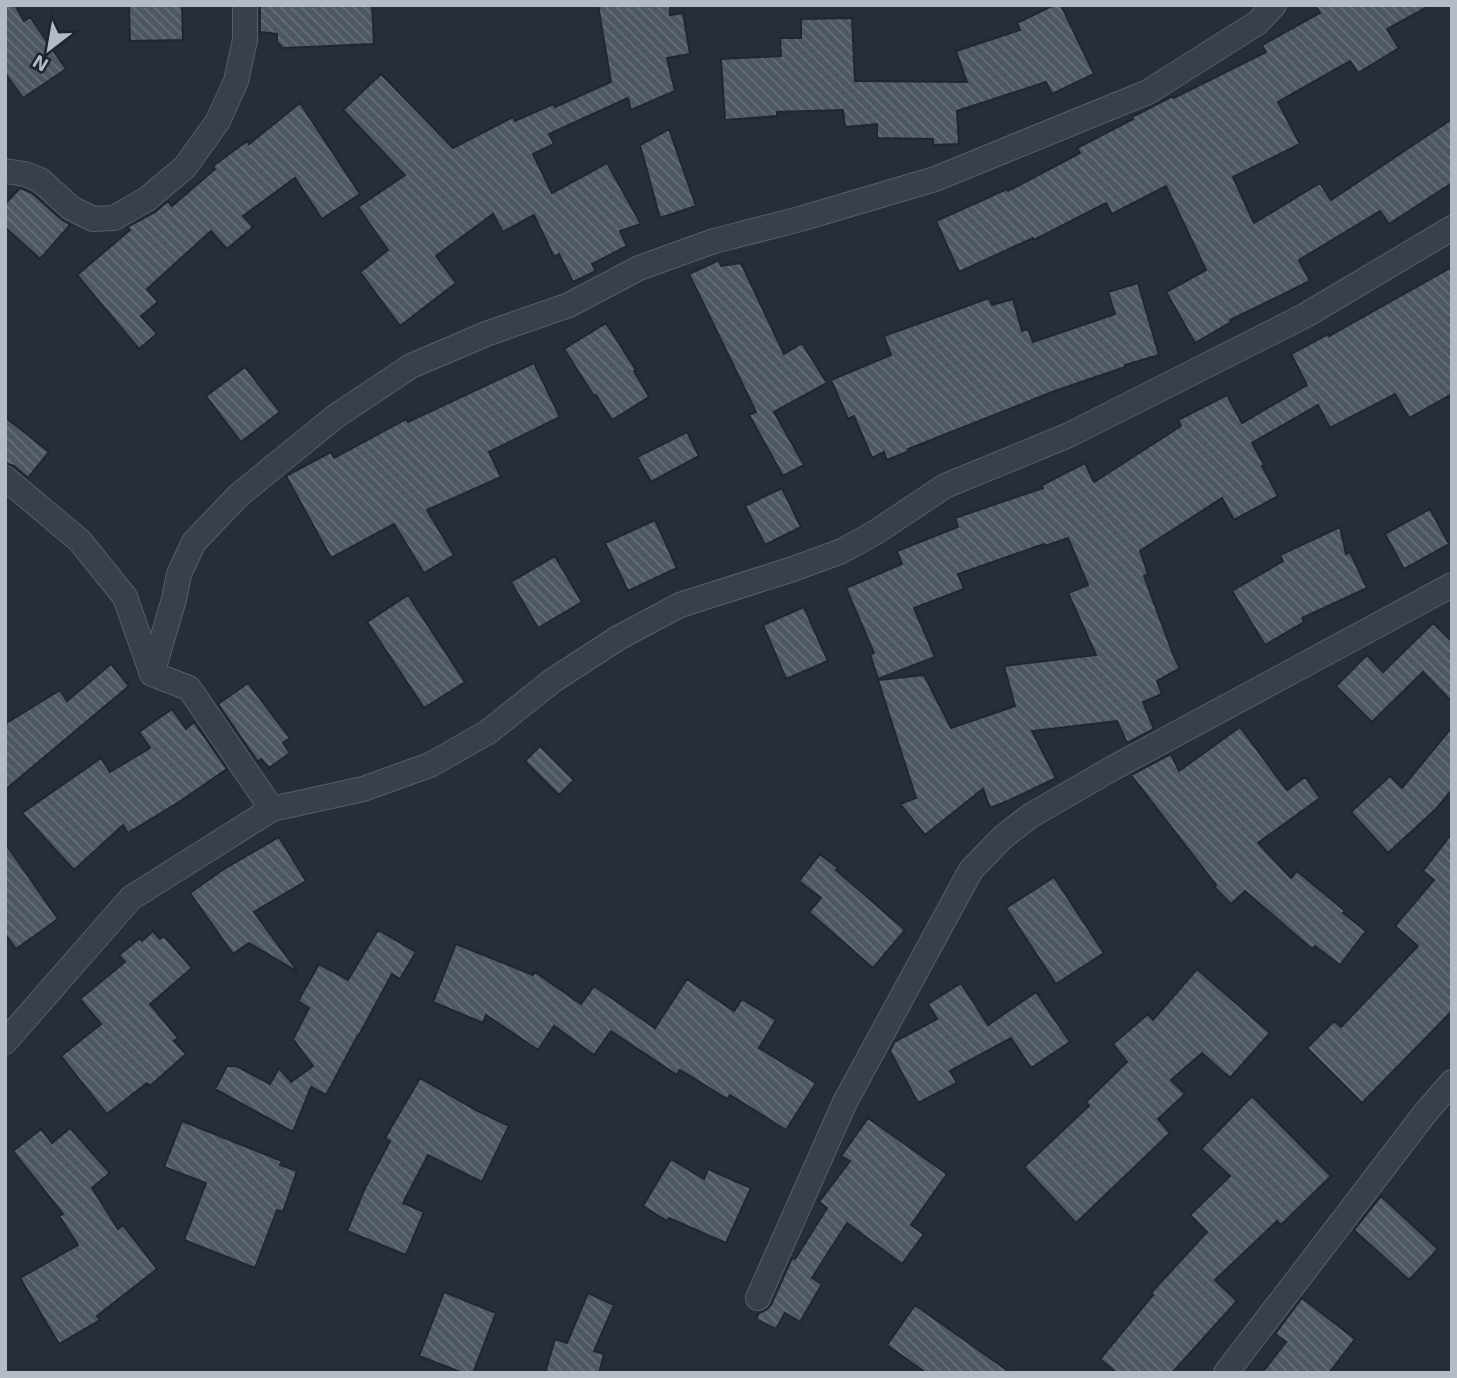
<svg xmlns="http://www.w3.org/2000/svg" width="1457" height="1378" viewBox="0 0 1457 1378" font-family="'Exo 2',sans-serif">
<defs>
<pattern id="building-back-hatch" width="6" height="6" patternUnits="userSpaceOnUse" patternTransform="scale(1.75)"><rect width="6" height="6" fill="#4e5865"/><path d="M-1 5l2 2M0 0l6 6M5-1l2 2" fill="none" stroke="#656e7a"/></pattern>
</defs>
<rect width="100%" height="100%" fill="#262e3a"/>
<path fill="url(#building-back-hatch)" stroke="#202731" stroke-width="2" d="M5 5H15L24 21 30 17 66 69 23 98 5 73Z
M129 5H182L183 40 130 41Z
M260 5H372L374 44 283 48 277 42V34L260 32Z
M598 5H670V15L683 13 690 54 667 58 675 91 631 110 628 98 549 134 554 144 533 154 552 193 607 163 641 224 620 231 627 246 592 264 596 271 573 282 559 254 554 257 534 215 503 232 493 214 436 256 456 283 400 326 360 272 388 250 358 207 405 175 343 110 381 74 453 148 513 117 515 121 553 104 555 107 611 82Z
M1054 5H1061L1094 74 1052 94 1046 82 957 111 959 144 933 145V139L877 138V124L845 127 843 110 777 112V116L725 120 721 59 781 56 780 38H801V19L852 18 855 81 967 82 956 51 1020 30 1017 23Z
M1315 5H1431L1387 29 1399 48 1358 73 1350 61 1278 102 1300 144 1233 177 1254 223 1320 183 1331 200 1452 119V183L1389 224 1380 211 1299 260 1310 281 1230 320 1231 322 1195 343 1166 292 1206 270 1166 186 1112 214 1106 203 1034 240 1033 238 959 272 936 221 1007 189 1008 191 1080 153 1077 148 1133 119 1132 117 1173 96 1174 98 1266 52 1262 45 1320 13Z
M300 103 360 194 322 219 295 178 243 216 253 227 227 249 211 231 147 289 158 302 141 316 157 334 139 349 77 275 130 230 127 227 155 212 168 201 172 206 215 169 213 166 247 141 249 144Z
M669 129 696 206 660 218 640 145Z
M20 188 32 193 61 219 70 225 40 259 5 227V204Z
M719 260 721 266 741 263 784 354 802 343 827 383 774 412 804 465 783 476 749 415 756 412 689 274Z
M1452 267V394L1409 418 1395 394 1330 428 1318 405 1252 443 1264 465 1262 466 1278 496 1234 520 1222 498 1140 551 1148 574 1144 576 1175 659 1180 668 1157 681 1162 694 1143 702 1154 729 1127 743 1117 721 1032 731 1056 778 1010 800 990 808 983 789 925 835 900 804 916 798 878 680 924 675 951 728 1015 706 1004 666 1096 655 1068 593 1088 585 1068 538 1045 546 1044 544 958 574 964 589 914 608 935 657 878 679 870 654 874 653 846 588 902 564 897 551 958 527 955 518 1043 488 1042 485 1085 463 1094 482 1181 426 1178 420 1227 395 1242 423 1307 385 1291 354 1328 334 1329 336Z
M1138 283 1159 355 1125 365V367L1052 392 908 449 909 451 887 460 884 452 872 458 854 416 848 419 831 380 891 355 884 336 989 298 992 305 1013 299 1022 331 1028 329 1033 342 1115 314 1108 292Z
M606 323 636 370 634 371 649 397 612 420 596 395 594 396 564 349Z
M534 363 560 417 489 452 501 477 427 510 454 555 424 573 394 524 331 558 286 476 331 452 334 458 406 419 408 422Z
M245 367 280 412 241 442 206 396Z
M5 417 49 452 28 478 14 466 5 463Z
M687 432 699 456 651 482 637 457Z
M782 488 801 527 765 545 745 506Z
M1430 509 1449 544 1404 569 1385 534Z
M655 520 677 568 628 591 605 543Z
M1340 527 1346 554 1350 552 1367 588 1302 618 1304 622 1265 645 1232 591 1283 561 1280 555Z
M555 556 582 602 538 628 511 582Z
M408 595 465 682 424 708 367 622Z
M804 607 828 661 786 679 763 625Z
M1433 623 1452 642V702L1423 672 1372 722 1336 686 1367 655 1383 672Z
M111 664 129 686 5 790V724L60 690 67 701Z
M248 683 290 738 283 743 290 753 269 768 261 759 258 762 218 704Z
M172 709 186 729 194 722 227 769 179 802 128 833 123 825 74 870 22 813 101 758 110 772 150 748 139 732Z
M1240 727 1287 790 1305 777 1320 798 1258 843 1291 878 1297 871 1345 911 1343 913 1366 931 1340 965 1315 946 1312 949 1245 891 1231 904 1214 887 1216 885 1131 775 1171 754 1179 771Z
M1452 727V790L1436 809 1388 853 1351 812 1390 776 1402 788Z
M540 746 574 780 559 795 525 761Z
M1452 833V1011L1362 1103 1307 1048 1334 1021 1341 1027 1418 946 1395 926 1434 880 1423 871Z
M279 837 306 881 254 912 298 972 249 943 233 954 190 893 224 869Z
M5 843 58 919 16 949 5 934Z
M820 854 838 868 836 870 905 930 873 968 809 912 821 898 799 881Z
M1054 877 1104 953 1056 984 1006 908Z
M378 930 416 952 400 979 392 974 359 1035H358L326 1095 311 1087 293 1132 215 1089 227 1066H236L270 1084 279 1068 291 1082 313 1066 293 1039 309 1008 298 1001 319 964 348 980Z
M153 931 160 939 164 936 192 968 150 1004 178 1038 174 1041 186 1054 150 1086 147 1083 107 1114 61 1056 101 1024 80 999 125 962 119 955 140 938 142 941Z
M456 944 533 975 535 972 581 1004 594 986 655 1028 687 979 734 1011 742 999 776 1020 759 1048 816 1083 786 1130 730 1095 727 1099 680 1070 677 1075 611 1031 594 1055 554 1026 538 1050 486 1015 483 1023 433 1002Z
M1197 969 1270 1033 1230 1078 1202 1053 1171 1080 1185 1094 1158 1119 1170 1133 1076 1223 1024 1167 1089 1106 1086 1102 1127 1062 1113 1044 1148 1014 1153 1020Z
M961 983 988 1025 1036 992 1070 1042 1031 1068 1011 1038 950 1071 957 1083 918 1103 890 1051 894 1042 937 1019 928 1004Z
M420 1078 476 1110 509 1126 482 1182 428 1155 403 1203 424 1212 406 1255 347 1231 365 1188 390 1141 385 1138Z
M1252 1096 1331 1176 1281 1225 1277 1221 1215 1280 1237 1301 1172 1373H1117L1100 1359 1153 1295 1151 1293 1207 1232 1190 1215 1230 1176 1201 1149Z
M868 1118 947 1174 911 1225 924 1234 902 1264 847 1223 812 1278 822 1284 800 1322 785 1313 776 1329 756 1319 759 1313 766 1310 771 1305 792 1258 795 1259 827 1208 819 1202 850 1161 841 1156Z
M182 1121 282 1161 280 1165 297 1171 283 1212 277 1210 255 1268 184 1240 206 1183 164 1167Z
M70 1128 110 1173 92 1188 118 1229 123 1225 157 1269 97 1316 100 1320 59 1344 20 1278 78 1245 59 1216 63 1214 13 1151 41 1129 52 1143Z
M671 1159 704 1179 708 1169 751 1188 726 1243 669 1218 667 1221 643 1206Z
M1381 1196 1438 1249 1409 1280 1354 1230Z
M444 1292 496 1313 473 1373H463L419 1356Z
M588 1293 614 1305 594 1351 604 1354 599 1373H545L555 1339 567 1343Z
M1302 1298 1355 1339 1329 1373H1262L1286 1342 1275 1334Z
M915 1305 1011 1373H926L887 1345Z"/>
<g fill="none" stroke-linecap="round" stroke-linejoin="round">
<g stroke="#575e68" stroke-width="26">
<path id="minor" d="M5 171 25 174 40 180 71 208 93 219 114 218 147 199 185 167 218 121 236 81 245 40V5
M5 478 80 541 125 597 152 674
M152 674 174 599 179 574 194 542 239 495 336 416 411 366 486 334 569 305 639 268 714 241 800 219 935 179 1148 92 1257 23 1274 5
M152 674 189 688 272 809
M5 1042 131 898 272 809 363 789 430 765 488 732 552 681 618 638 680 605 793 569 842 551 876 532 945 486 1069 435 1306 315 1452 228
M758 1298 845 1102 971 870 1003 837 1030 816 1113 768 1452 585
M1226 1373 1426 1112 1452 1082"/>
</g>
<use href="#minor" stroke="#39404a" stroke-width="24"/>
</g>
<rect width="1457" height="1378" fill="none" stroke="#b5bbc6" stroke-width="14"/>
<g transform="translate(49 49) rotate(211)" stroke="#1e252f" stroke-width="5" paint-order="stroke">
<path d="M0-5L12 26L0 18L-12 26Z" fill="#b5bbc6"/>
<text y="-10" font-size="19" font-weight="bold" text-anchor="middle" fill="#b5bbc6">N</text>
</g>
</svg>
